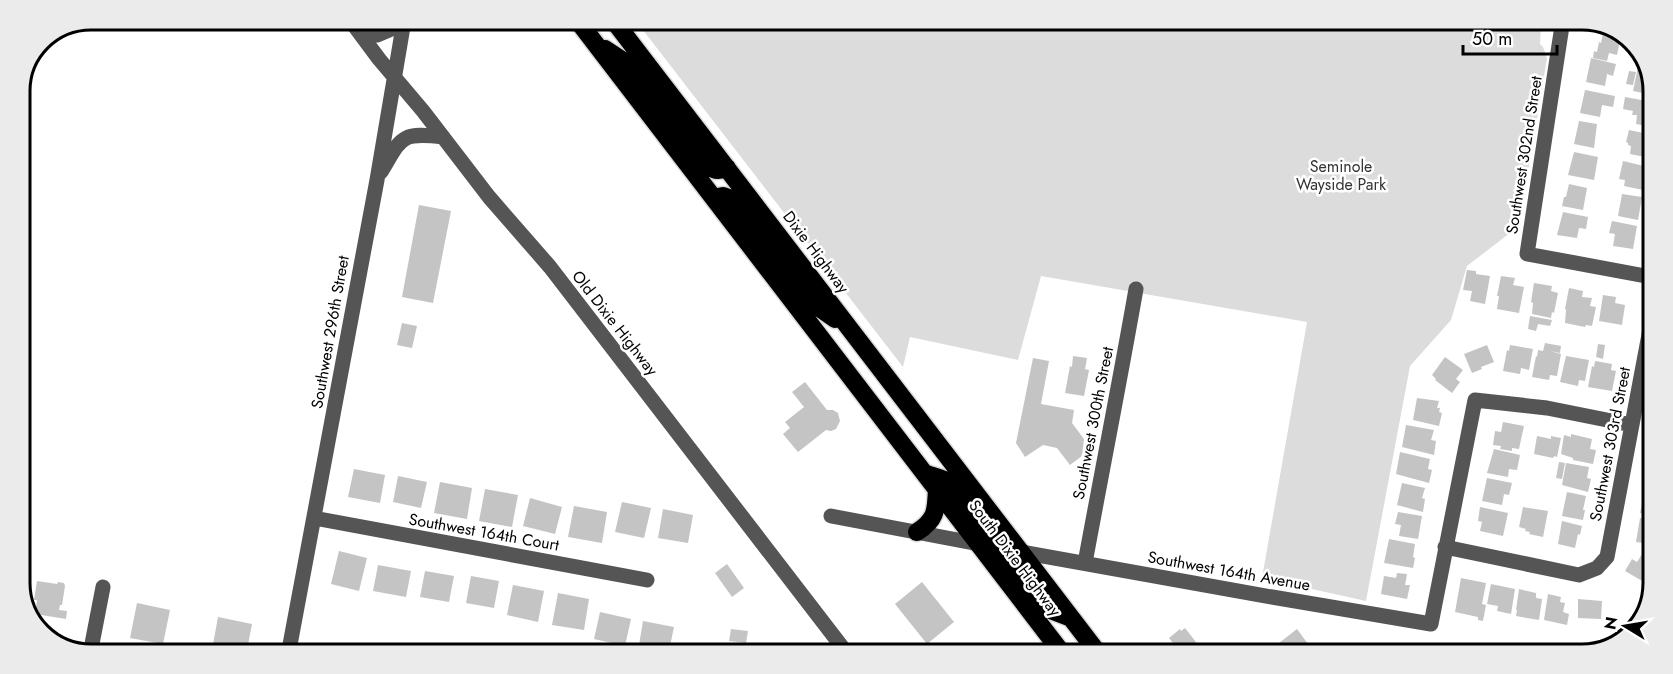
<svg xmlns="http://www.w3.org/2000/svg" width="1673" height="674" viewBox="0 0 1673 674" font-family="Jost,sans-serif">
<rect width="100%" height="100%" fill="#fff"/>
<path fill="#dcdcdc" d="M636 21 1541 25 1540 44 1543 47 1547 58 1519 226 1467 266 1451 320 1410 366 1366 601 1262 578 1307 322 1041 276 1018 360 910 337 903 367Z"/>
<path fill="#c4c4c4" d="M1604 29 1618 32 1621 35 1617 55 1609 53 1607 61 1593 58 1594 51 1597 52 1599 42 1601 43Z
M1591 58 1616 64 1613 76 1607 74 1605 86 1586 82Z
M1638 67 1647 69 1653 86V95L1633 91Z
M1629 71 1636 72 1633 85 1626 84Z
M1585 90 1615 96 1613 107 1602 105 1600 117 1580 113Z
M1625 97 1653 102V127L1636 124 1637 115H1632L1633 111 1623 109Z
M1579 121 1597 124 1594 148 1574 144Z
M1629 130 1653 135 1650 158 1630 154 1631 146 1628 145V143L1626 142Z
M1574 152 1598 157 1594 180 1568 175Z
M1623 161 1648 167 1643 190 1624 186 1625 180 1619 179Z
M1569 184 1587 188 1583 210 1562 206 1564 197H1566Z
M1622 194 1642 197 1638 220 1618 216Z
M419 205 451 211 433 303 402 297Z
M1563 212 1588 217 1586 229 1579 228 1577 238 1557 235Z
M1612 221 1637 226 1633 249 1613 246 1615 234 1609 233Z
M1467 270 1476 271V274L1490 276 1485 304 1470 301 1472 291 1463 290Z
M1501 276 1515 278 1513 285 1524 287 1519 313 1497 309 1499 296H1497Z
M1534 283 1552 286 1551 291 1558 293 1554 313 1552 312 1551 318 1532 314 1533 303 1531 302Z
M1569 288 1583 291 1582 297 1592 298 1590 306 1596 307 1592 326 1586 325 1585 327 1565 323 1566 309H1565Z
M1603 295 1616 297 1615 303 1625 305 1622 325 1599 321Z
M1530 316 1552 320 1550 326 1538 324 1536 331 1528 329Z
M402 323 417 326 412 348 397 345Z
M1545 343 1561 346 1560 353 1550 351 1561 354 1557 376 1550 375 1549 380 1532 377 1536 356 1537 357 1538 350 1543 351Z
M1598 344 1605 345 1603 359 1596 357Z
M1487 345 1494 362 1481 367 1482 369 1472 373 1464 354Z
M1510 345 1533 349 1529 370 1521 368 1520 374 1503 371 1507 350 1509 351Z
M1073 356 1087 358 1085 369 1089 370 1084 396 1065 393 1070 366 1072 367Z
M1566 356 1589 360 1585 381 1579 380 1578 386 1560 382Z
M1445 357 1463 370 1456 379 1460 382 1452 393 1435 380 1436 379 1432 375Z
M1033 358 1049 361 1041 404 1074 410 1072 423 1084 439 1082 456 1070 465 1057 448 1043 445 1025 457 1016 443Z
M1595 361 1612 364 1611 370 1616 371 1612 391 1588 387 1592 366 1594 367Z
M805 382 827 410H833L838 413 840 421 836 429 831 431 826 430 798 452 783 434 790 428 785 422 804 407 792 392Z
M1417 398 1439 401 1437 408H1440L1439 412 1442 413 1439 426 1413 420Z
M1503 422 1524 426 1519 449 1512 448V451L1500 449 1501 446 1493 445 1495 431 1501 432Z
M1406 425 1434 430 1431 440 1436 441 1434 455 1402 447Z
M1571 434 1592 439 1590 449 1596 450 1593 464 1573 460V458L1561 454 1564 435 1571 437Z
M1537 436 1551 439V436L1561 438 1557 457 1554 456 1553 458 1534 454Z
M1494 449 1520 455 1517 470 1509 469 1508 477 1487 473Z
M1400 452 1430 459 1428 469 1432 470 1429 483 1396 474Z
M1559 462 1565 463 1562 479 1556 478Z
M1566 463 1589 467 1587 478 1591 479 1588 492 1562 485Z
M354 469 385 475 380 503 348 497Z
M398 476 427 482 421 508 393 502Z
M1487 478 1512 483 1509 495 1504 494 1502 505 1482 501Z
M440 482 472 488 467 519 434 513Z
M1402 483 1425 488 1422 498 1425 499 1423 512 1397 505Z
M485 489 518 495 512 527 479 521Z
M1567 492 1586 496 1583 510H1585L1583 520 1562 516Z
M530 498 562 507 555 534 523 526Z
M1643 499 1649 500V515L1640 513Z
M622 502 651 508 644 538 615 532Z
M574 506 607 512 602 543 568 537Z
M1480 507 1508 513 1503 536 1480 531 1482 522 1478 521Z
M1523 507 1548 511 1543 537 1529 534 1530 532 1525 531 1526 529 1519 527Z
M663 509 693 515 688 543 658 538Z
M1398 512 1422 516 1418 539 1399 536 1401 525 1395 524Z
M1640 518 1649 520V544L1636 542Z
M1562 521 1582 526 1580 535 1578 534 1575 548 1558 544Z
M1389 539 1415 544 1413 557 1415 558 1413 568 1384 563Z
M339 551 367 558 359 591 331 584Z
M1649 551 1648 582 1645 580 1644 582 1625 571 1632 559 1637 562 1642 554 1646 556Z
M727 564 744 588 732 597 715 573Z
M378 565 411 571 406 597 373 591Z
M425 571 454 576 449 602 420 597Z
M1397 573 1407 574 1405 585H1410L1407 599 1381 594 1384 576 1396 578Z
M471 576 499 581 494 608 466 603Z
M1461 578 1486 583 1482 604 1486 605 1483 621 1478 620V617L1455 612Z
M37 581 57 584 58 582 64 583 65 586 62 605H60L59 610 67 611 66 619 35 614 37 600H34Z
M922 582 954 622 927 644 895 604Z
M1491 584 1515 589 1511 614 1497 611 1498 606 1487 604Z
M513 585 544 591 538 622 507 615Z
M1519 589 1536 593V598L1542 599 1539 620 1516 616 1517 610H1516Z
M558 593 589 599 584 630 552 625Z
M1548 594 1561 597 1560 602 1565 603 1563 612 1569 614 1567 625 1544 620Z
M1578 599 1602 601 1601 619 1578 618Z
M137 603 170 610 163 644 130 638Z
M600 612 631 619 625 646 594 639Z
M218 617 252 624 247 650H212Z
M643 621 674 627 669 651H638Z
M1185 628 1203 651 1201 653H1181L1169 638 1180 629 1181 631Z
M731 629 748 631 746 643 729 641Z
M1297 629 1308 644 1295 653H1266Z"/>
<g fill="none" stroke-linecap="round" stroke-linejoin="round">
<g stroke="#dbdbdb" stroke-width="21">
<path id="highway" d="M578 21 1062 653
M614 21 1098 653
M605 49 631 66 706 165C714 170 718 172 727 168
M714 198 723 196 731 199 815 305 835 319
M927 474C934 477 947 479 952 485 977 511 982 542 1021 552
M917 532C937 519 936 510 937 487
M1000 556 1019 575 1048 609 1069 617"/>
</g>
<path stroke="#555" stroke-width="15" d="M350 20 379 59 423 111 489 197 550 267 846 652
M1562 26 1527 254 1651 277
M361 35H377L403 24
M381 172C402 137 400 132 443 137
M831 516 979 544
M314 518 647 580
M1445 547 1579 575 1597 568 1607 557 1651 324
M1021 552 1272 597 1431 624 1475 400 1547 408 1632 425
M1085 563C1102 471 1120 380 1136 289
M91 649 103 587
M289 650 377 180 404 21"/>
<use href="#highway" stroke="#000" stroke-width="18"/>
</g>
<g text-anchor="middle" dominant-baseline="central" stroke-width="5" stroke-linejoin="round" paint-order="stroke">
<g font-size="16" fill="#000" stroke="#fff">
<text transform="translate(1524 155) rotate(-81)">Southwest 302nd Street</text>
<text transform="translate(816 252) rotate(53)">Dixie Highway</text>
<text transform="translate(615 323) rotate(52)">Old Dixie Highway</text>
<text transform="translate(330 332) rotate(-80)">Southwest 296th Street</text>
<text transform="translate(1093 423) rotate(-79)">Southwest 300th Street</text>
<text transform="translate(1610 444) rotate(-79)">Southwest 303rd Street</text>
<text transform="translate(484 532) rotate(10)">Southwest 164th Court</text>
<text transform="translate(1015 558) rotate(53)">South Dixie Highway</text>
<text transform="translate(1229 571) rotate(10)">Southwest 164th Avenue</text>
</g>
<g font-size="16" fill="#333" stroke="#fff">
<text x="1341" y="166">Seminole<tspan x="1341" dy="18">Wayside Park</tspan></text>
</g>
</g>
<path d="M0 0H1673V674H0ZM91 30H1582A61 61 0 0 1 1643 91V583A61 61 0 0 1 1582 644H91A61 61 0 0 1 30 583V91A61 61 0 0 1 91 30Z" fill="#ebebeb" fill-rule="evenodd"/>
<path fill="none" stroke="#000" stroke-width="3" d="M91 30H1582A61 61 0 0 1 1643 91V583A61 61 0 0 1 1582 644H91A61 61 0 0 1 30 583V91A61 61 0 0 1 91 30Z"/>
<g transform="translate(1625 626) rotate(281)" stroke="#ffffff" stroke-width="4.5" paint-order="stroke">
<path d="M0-4.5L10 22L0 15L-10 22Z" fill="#000000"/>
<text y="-9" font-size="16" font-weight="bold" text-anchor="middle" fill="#000000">N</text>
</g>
<path d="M1463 45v9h94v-9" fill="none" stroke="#000000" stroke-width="3"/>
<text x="1472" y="45" font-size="18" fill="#000000" stroke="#ffffff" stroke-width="4.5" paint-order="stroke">50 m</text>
</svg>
